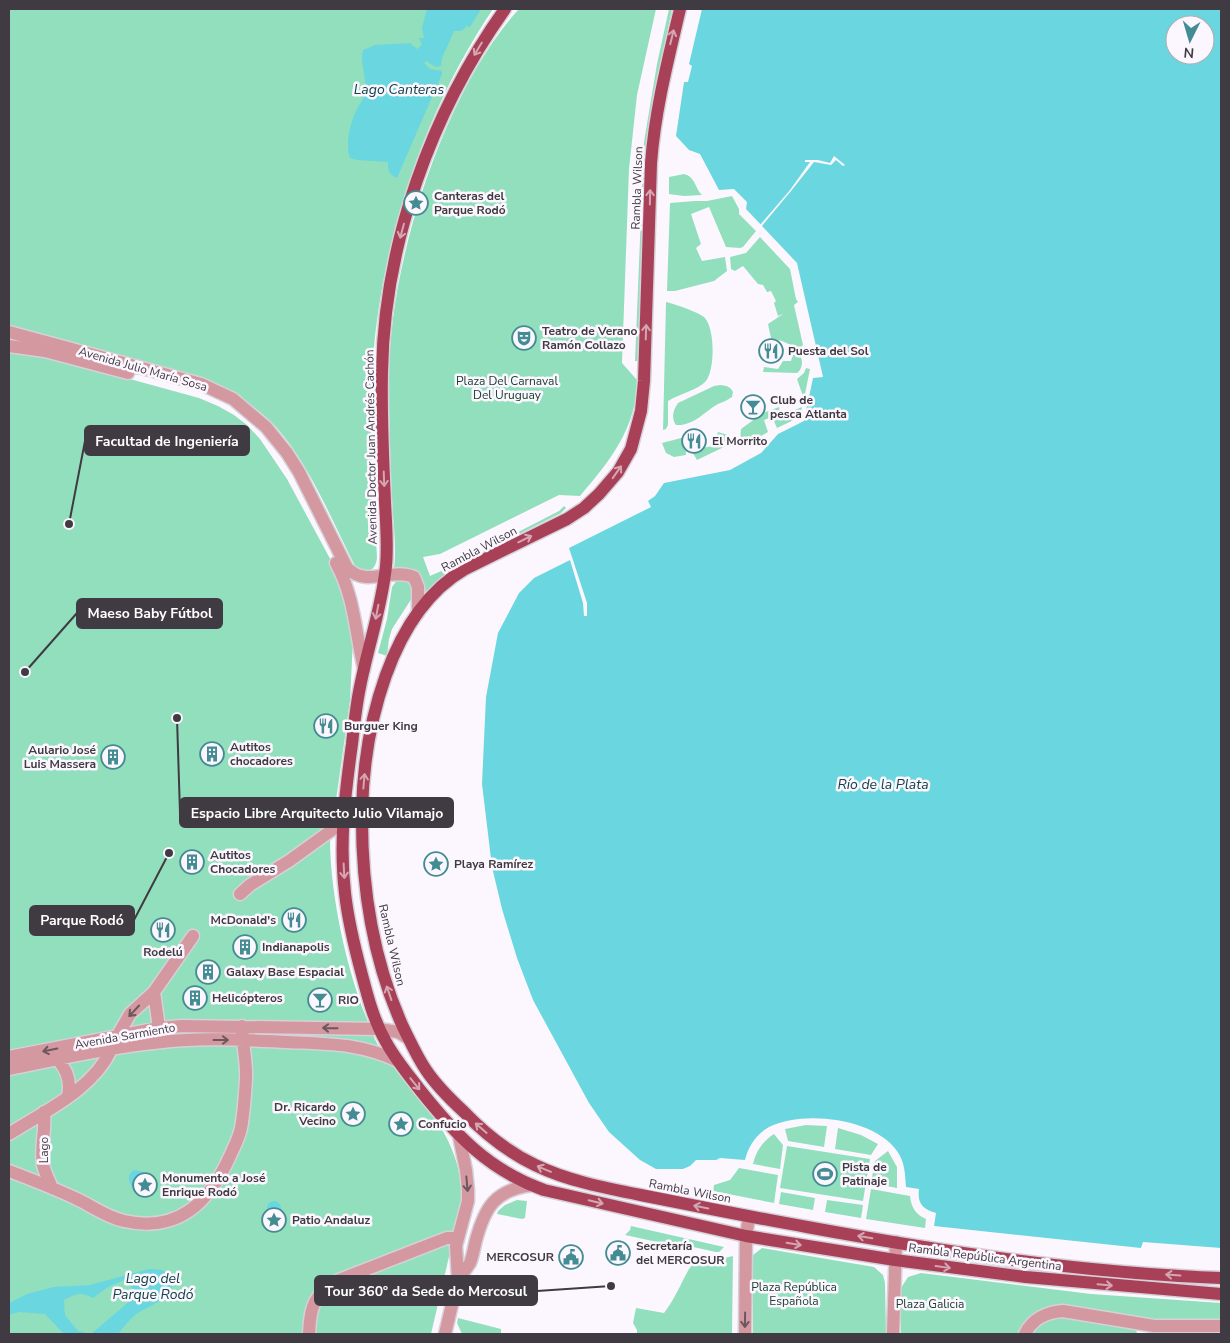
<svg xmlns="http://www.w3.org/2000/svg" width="1230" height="1343" viewBox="0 0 1230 1343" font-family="'Nunito Sans',sans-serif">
<rect width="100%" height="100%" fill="#fcf7fe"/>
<path fill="#92dfbd" d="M9 9H493C425 110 383 235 373 357 368 424 374 491 377 558 375 572 368 573 356 568 333 523 310 465 276 427 264 414 249 403 234 394L9 326Z
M519 9H656L637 95 629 169 622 363 637 380C637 428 609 462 580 496L559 495 440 554 423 557 430 576 471 558 446 573 425 593 394 568C397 546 393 523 392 500 390 460 389 419 389 379 388 267 443 92 519 9Z
M669 9H672L653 99 645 166 638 351V361H635L644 142 657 64Z
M684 174C696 177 695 189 702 195L684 196 669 194V177Z
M732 196 739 209V214L756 231 743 247 740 248 726 247 709 207 691 214 701 244 696 248 702 261 725 257 727 271 714 281 675 291H667L670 203 695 201H707Z
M760 237 790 269 796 299 798 302 794 305 803 345 799 349 782 341 771 338 768 324 783 314 778 316 774 303 776 301 771 291 767 292 763 285 758 284 743 266 735 271 731 269 730 257 746 253Z
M666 302C672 303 701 313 705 318 715 330 715 369 706 381 698 390 679 394 668 401V425L666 429 663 430Z
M17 352 39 354 199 398 218 406 234 415 247 425 260 439 287 479 341 579 353 639 350 701 330 843C331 897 346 967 366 1017 370 1026 373 1037 378 1045 387 1060 400 1073 411 1086 440 1121 465 1159 461 1205L431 1334H9V353Z
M793 354 801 357C803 363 802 369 797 373L763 372 764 367 778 369 783 361H791Z
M806 368 810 369 804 399 797 379 804 373Z
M720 385C727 386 730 386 733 392L732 397C728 400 723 402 718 404 704 412 694 426 676 425 671 418 673 410 678 403L714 386Z
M779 407 780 414 764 420 768 432 754 440 740 441 741 429 763 413Z
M802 407 800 417 777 428 773 419Z
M718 432 728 435 726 446 697 460 691 450 713 446Z
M685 437 686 455 674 457 666 453 662 443Z
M564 506 566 508 561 513 485 551V549L559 511Z
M398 579 412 581V598L392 629 389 639 387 656 378 653 387 619 392 587Z
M806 1125 827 1126 824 1147 788 1141 785 1129Z
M838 1128 861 1135 878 1144 871 1155 835 1149Z
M774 1134 783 1145 780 1169 753 1164C756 1151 763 1141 774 1134Z
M787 1146 870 1159 863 1201 780 1188Z
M888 1151 897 1167V1188L871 1183 875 1161Z
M739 1168 778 1175 774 1203 713 1191 714 1185 730 1180Z
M871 1189 910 1196C911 1207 916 1215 926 1219L925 1228 866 1219Z
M781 1192 815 1198 813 1210 779 1204Z
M517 1200 527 1201 525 1218 522 1219 497 1214 498 1211 505 1205Z
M827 1200 863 1205 861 1218 825 1212Z
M631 1226 724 1247 719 1252H716L684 1245H671L625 1235 630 1230Z
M762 1248 874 1267 883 1275 885 1283 886 1334H753V1255Z
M702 1256 719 1259 733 1256 732 1334H637V1330L633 1323 636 1308 664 1313C669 1306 673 1300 677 1292 685 1278 688 1265 702 1256Z
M921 1273 1091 1294 1221 1303V1322H1147L1070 1309 1026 1323 1019 1334H901V1288L908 1277Z
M1052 1315 1136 1328 1137 1334H1029Z
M458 1318 501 1329V1334H462L457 1323Z"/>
<path fill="#6ad6df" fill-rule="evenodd" d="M427 9H481L470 27 466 26 464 29 461 31H454L442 58 441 66 436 67 426 61 424 63 430 69 442 71V74L397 178C389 174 388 171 388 162L357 160 350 158C345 143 350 123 357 109 359 105 363 100 364 96 369 80 359 66 363 50L375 45 410 43 417 49 422 45 419 38H424L422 28Z
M702 9H1221V1248L1143 1242 1141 1248 934 1226 936 1213C923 1209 917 1204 919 1189L906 1187C905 1174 905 1162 897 1151 874 1118 803 1110 769 1127 756 1134 748 1147 745 1160L720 1158 716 1160H696L690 1166 683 1169H656L640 1160 609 1132 589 1103 533 1000 517 958 502 909 492 867 482 784 486 697 498 633 519 593 534 578 570 560 583 603 584 616H587V603L569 548 651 507 648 501 655 496 664 483 730 470 761 453 778 434 804 421 813 378 823 377 797 263 746 209 747 202 734 189 719 190 700 154 689 150 676 136 684 82H688L692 66 689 64ZM1175 25H1205V55H1175Z
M134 1170 140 1171 148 1175 141 1184 132 1187C129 1181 126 1175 134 1170Z
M267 1208a7 7 0 1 1 14 0a7 7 0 1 1-14 0Z
M149 1269C158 1269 166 1269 170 1277 182 1296 144 1307 134 1316 128 1321 123 1328 118 1334H64L45 1314 19 1312 9 1315V1303L27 1294 54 1287 90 1285ZM124 1280 138 1294 91 1334 78 1331 65 1315 64 1300C76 1294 80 1291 93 1298L108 1287Z"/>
<path fill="#fcf7fe" d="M834 156 845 165 843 166 836 160 831 165 814 162 791 191 761 227 760 225 790 190 810 162H805V160H818L830 163Z"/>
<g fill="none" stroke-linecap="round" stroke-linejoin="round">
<g stroke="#d6d1d8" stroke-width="15">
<path id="minor" d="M9 332 201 384 233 399 266 427 287 453 299 472 347 568C367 588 390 567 414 577L418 587V613
M9 346 45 351 128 373
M336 563C355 598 355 631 364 669
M240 894 250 885 289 861 343 822
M154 992 160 1035
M118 1035 130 1014 154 992 193 936
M9 1057 159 1028 182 1026 379 1029 398 1032 408 1038
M58 1060C68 1071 71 1082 68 1096
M9 1069C60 1059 110 1047 162 1042 203 1037 245 1040 287 1042 329 1044 359 1043 398 1061
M44 1112C46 1130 40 1147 43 1165 45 1173 49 1180 52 1188
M9 1134C45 1111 92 1090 111 1050
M9 1171C33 1180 56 1189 79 1200 95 1208 107 1217 124 1221 178 1233 209 1203 230 1156 234 1147 239 1138 241 1128 244 1112 245 1095 246 1079 247 1061 242 1044 242 1026
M458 1279C462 1274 467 1268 470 1263 473 1256 474 1247 476 1240 485 1207 495 1190 532 1185
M309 1334C310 1305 314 1295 339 1280L439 1241 447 1238H458
M445 1334 458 1279 456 1246 468 1201V1190L466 1170 459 1136
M745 1334 746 1236 749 1217
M893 1334 896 1242
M1025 1334C1032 1319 1047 1312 1063 1311L1154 1326H1221"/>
</g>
<g stroke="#d6d1d8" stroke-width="15">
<path id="major" d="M505 9C431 113 384 244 382 372 381 415 383 459 385 502 386 523 388 545 386 566 382 607 368 646 360 687 356 706 354 725 352 744 345 794 339 843 345 893 348 921 355 949 362 975 368 998 374 1021 386 1042 395 1059 408 1074 420 1090 455 1134 488 1170 544 1190L746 1236 895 1260 1026 1277 1221 1294
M680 9C668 60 655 110 651 163L644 381 641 411 631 449 618 472 599 494 584 508 567 519 465 569C389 613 364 729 362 810 361 885 372 958 403 1027 410 1041 417 1057 426 1070 436 1085 450 1099 463 1111 484 1133 508 1152 535 1165 572 1183 616 1190 656 1198 706 1208 756 1218 807 1227 943 1252 1083 1273 1221 1278"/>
</g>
<use href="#minor" stroke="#d398a0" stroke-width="12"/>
<use href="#major" stroke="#a84157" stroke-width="12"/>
</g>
<defs><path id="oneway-shaft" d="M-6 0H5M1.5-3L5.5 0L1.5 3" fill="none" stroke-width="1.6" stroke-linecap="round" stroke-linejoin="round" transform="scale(1.25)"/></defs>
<g stroke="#d6a5b3">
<use href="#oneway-shaft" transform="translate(672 37) rotate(-76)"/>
<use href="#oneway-shaft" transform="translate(478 49) rotate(121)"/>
<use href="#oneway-shaft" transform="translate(650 197) rotate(-89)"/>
<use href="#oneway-shaft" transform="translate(402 231) rotate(105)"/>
<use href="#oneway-shaft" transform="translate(646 332) rotate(-88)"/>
<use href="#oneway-shaft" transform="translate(617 472) rotate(-55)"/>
<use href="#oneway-shaft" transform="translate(384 479) rotate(88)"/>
<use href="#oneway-shaft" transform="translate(525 539) rotate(-26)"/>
<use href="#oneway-shaft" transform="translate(377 612) rotate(101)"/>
<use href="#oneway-shaft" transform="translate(364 781) rotate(-85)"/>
<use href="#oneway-shaft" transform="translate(344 871) rotate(87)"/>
<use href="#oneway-shaft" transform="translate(389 993) rotate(-109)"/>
<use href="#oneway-shaft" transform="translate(415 1084) rotate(51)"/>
<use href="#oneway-shaft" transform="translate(481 1128) rotate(-139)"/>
<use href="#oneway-shaft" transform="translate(544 1169) rotate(-157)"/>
<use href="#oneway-shaft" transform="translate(596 1202) rotate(13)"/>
<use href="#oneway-shaft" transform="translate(701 1207) rotate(-169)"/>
<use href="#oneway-shaft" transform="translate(865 1237) rotate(-171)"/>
<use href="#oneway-shaft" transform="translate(794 1244) rotate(9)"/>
<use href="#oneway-shaft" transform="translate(943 1267) rotate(8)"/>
<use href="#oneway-shaft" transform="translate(1173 1275) rotate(-176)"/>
<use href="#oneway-shaft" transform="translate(1105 1285) rotate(5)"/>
</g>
<g stroke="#6c575e">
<use href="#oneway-shaft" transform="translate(134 1011) rotate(133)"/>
<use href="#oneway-shaft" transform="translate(330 1028) rotate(-179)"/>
<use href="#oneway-shaft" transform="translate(221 1040)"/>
<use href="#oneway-shaft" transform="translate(50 1050) rotate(168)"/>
<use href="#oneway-shaft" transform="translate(467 1184) rotate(85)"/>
<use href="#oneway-shaft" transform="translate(745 1320) rotate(91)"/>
</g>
<defs>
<g id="sight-ring" transform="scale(1.25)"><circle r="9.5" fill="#fcf7fe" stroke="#448c93" stroke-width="1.5"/><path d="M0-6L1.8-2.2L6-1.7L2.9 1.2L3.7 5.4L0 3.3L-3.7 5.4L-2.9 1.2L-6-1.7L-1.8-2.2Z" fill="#448c93"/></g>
<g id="theatre-ring" transform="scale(1.25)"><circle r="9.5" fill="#fcf7fe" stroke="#448c93" stroke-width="1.5"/><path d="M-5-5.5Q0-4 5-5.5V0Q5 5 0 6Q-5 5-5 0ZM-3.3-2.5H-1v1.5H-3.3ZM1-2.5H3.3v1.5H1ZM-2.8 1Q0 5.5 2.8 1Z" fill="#448c93"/></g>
<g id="restaurant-ring" transform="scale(1.25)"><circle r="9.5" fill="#fcf7fe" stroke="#448c93" stroke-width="1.5"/><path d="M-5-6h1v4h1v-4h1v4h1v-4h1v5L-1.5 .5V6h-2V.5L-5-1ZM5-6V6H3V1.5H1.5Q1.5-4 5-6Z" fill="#448c93"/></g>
<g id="bar-ring" transform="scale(1.25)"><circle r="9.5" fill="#fcf7fe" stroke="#448c93" stroke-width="1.5"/><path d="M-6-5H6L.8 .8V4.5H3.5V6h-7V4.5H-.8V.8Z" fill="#448c93"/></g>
<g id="building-ring" transform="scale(1.25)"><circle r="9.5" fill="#fcf7fe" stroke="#448c93" stroke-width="1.5"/><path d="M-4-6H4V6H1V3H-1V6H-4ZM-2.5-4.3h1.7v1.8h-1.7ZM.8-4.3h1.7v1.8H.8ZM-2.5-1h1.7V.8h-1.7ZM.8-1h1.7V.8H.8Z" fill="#448c93"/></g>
<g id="stadium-ring" transform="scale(1.25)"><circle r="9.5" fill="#fcf7fe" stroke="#448c93" stroke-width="1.5"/><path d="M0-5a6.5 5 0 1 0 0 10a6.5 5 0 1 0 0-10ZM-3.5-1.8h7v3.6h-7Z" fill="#448c93"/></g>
<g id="civic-ring" transform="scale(1.25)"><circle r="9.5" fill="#fcf7fe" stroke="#448c93" stroke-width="1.5"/><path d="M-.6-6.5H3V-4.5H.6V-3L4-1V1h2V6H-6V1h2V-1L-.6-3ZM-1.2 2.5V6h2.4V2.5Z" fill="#448c93"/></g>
</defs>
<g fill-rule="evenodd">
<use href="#sight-ring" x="416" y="203"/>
<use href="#theatre-ring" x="524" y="338"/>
<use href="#restaurant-ring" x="771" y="351"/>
<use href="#bar-ring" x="753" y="407"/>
<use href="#restaurant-ring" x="694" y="441"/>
<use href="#restaurant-ring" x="326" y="726"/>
<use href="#building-ring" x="212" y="754"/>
<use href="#building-ring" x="113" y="757"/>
<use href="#building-ring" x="192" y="862"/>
<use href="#sight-ring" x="436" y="864"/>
<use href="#restaurant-ring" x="294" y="920"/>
<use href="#restaurant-ring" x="163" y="930"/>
<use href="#building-ring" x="245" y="947"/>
<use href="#building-ring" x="208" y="972"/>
<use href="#building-ring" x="195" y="998"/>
<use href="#bar-ring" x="320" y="1000"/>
<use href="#sight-ring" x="353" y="1114"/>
<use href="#sight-ring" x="401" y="1124"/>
<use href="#stadium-ring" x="825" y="1174"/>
<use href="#sight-ring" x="145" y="1185"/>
<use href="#sight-ring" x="274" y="1220"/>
<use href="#civic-ring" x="618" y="1253"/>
<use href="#civic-ring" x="571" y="1257"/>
</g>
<g text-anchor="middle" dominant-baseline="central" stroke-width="5" stroke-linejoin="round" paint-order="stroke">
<g font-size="12" fill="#403b42" stroke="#fcf7fe">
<text transform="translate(637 188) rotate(-88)">Rambla Wilson</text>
<text transform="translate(143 369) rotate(16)">Avenida Julio María Sosa</text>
<text transform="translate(371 447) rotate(-91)">Avenida Doctor Juan Andrés Cachón</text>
<text transform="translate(479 549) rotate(-28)">Rambla Wilson</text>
<text transform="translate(392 945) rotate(77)">Rambla Wilson</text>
<text transform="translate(125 1036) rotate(-10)">Avenida Sarmiento</text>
<text transform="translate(44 1150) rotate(-90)">Lago</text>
<text transform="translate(690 1191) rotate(11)">Rambla Wilson</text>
<text transform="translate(985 1257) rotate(7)">Rambla República Argentina</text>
</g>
<g font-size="12" font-weight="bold" fill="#403b42" stroke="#fcf7fe" text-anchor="start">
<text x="434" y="196">Canteras del<tspan x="434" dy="14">Parque Rodó</tspan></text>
<text x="542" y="331">Teatro de Verano<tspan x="542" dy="14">Ramón Collazo</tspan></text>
<text x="788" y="351">Puesta del Sol</text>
<text x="770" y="400">Club de<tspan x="770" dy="14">pesca Atlanta</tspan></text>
<text x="712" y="441">El Morrito</text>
<text x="344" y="726">Burguer King</text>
<text x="230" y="747">Autitos<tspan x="230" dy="14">chocadores</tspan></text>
<text x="96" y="750" text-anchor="end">Aulario José<tspan x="96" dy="14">Luis Massera</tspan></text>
<text x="210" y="855">Autitos<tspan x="210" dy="14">Chocadores</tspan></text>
<text x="454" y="864">Playa Ramírez</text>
<text x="276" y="920" text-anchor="end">McDonald's</text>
<text x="262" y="947">Indianapolis</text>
<text x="163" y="952" text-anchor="middle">Rodelú</text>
<text x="226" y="972">Galaxy Base Espacial</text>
<text x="212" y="998">Helicópteros</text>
<text x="338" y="1000">RIO</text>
<text x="336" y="1107" text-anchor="end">Dr. Ricardo<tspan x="336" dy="14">Vecino</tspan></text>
<text x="418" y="1124">Confucio</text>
<text x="842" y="1167">Pista de<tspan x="842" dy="14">Patinaje</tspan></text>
<text x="162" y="1178">Monumento a José<tspan x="162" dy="14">Enrique Rodó</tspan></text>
<text x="292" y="1220">Patio Andaluz</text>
<text x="636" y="1246">Secretaría<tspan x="636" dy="14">del MERCOSUR</tspan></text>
<text x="554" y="1257" text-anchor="end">MERCOSUR</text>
</g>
<g font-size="12" fill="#1a4031" stroke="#fcf7fe">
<text x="507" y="381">Plaza Del Carnaval<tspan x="507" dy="14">Del Uruguay</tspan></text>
<text x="794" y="1287">Plaza República<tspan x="794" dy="14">Española</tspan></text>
<text x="930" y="1304">Plaza Galicia</text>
</g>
<g font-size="14" font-style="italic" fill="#104246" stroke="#fcf7fe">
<text x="399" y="89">Lago Canteras</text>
<text x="883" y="784">Río de la Plata</text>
<text x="153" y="1278">Lago del<tspan x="153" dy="16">Parque Rodó</tspan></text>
</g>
</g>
<path fill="none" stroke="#403b42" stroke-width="2" d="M69 524L85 441M25 672L77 613M177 718L180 813M169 853L134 920M611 1286L537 1291"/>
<g fill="#403b42" stroke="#fcf7fe" stroke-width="2">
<circle cx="69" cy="524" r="5"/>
<circle cx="25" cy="672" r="5"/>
<circle cx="177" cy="718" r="5"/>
<circle cx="169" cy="853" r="5"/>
<circle cx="611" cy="1286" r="5"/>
</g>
<g fill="#403b42" stroke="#403b42" stroke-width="2">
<rect x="85" y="426" width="164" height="29" rx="5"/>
<rect x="77" y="599" width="145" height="29" rx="5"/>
<rect x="180" y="798" width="273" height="29" rx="5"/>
<rect x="30" y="906" width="104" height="29" rx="5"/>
<rect x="315" y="1276" width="222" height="29" rx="5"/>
</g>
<g font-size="14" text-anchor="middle" font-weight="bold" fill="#fff">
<text x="167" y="446">Facultad de Ingeniería</text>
<text x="150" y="618">Maeso Baby Fútbol</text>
<text x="317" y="818">Espacio Libre Arquitecto Julio Vilamajo</text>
<text x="82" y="925">Parque Rodó</text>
<text x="426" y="1296">Tour 360º da Sede do Mercosul</text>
</g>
<rect width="1230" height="1343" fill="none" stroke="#403b42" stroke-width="20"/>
<g transform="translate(1190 40) rotate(185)"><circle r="24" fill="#fcf7fe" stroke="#b1acb3"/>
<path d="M0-4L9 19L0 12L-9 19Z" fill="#448c93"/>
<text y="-8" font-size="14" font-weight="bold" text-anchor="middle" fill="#403b42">N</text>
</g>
</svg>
